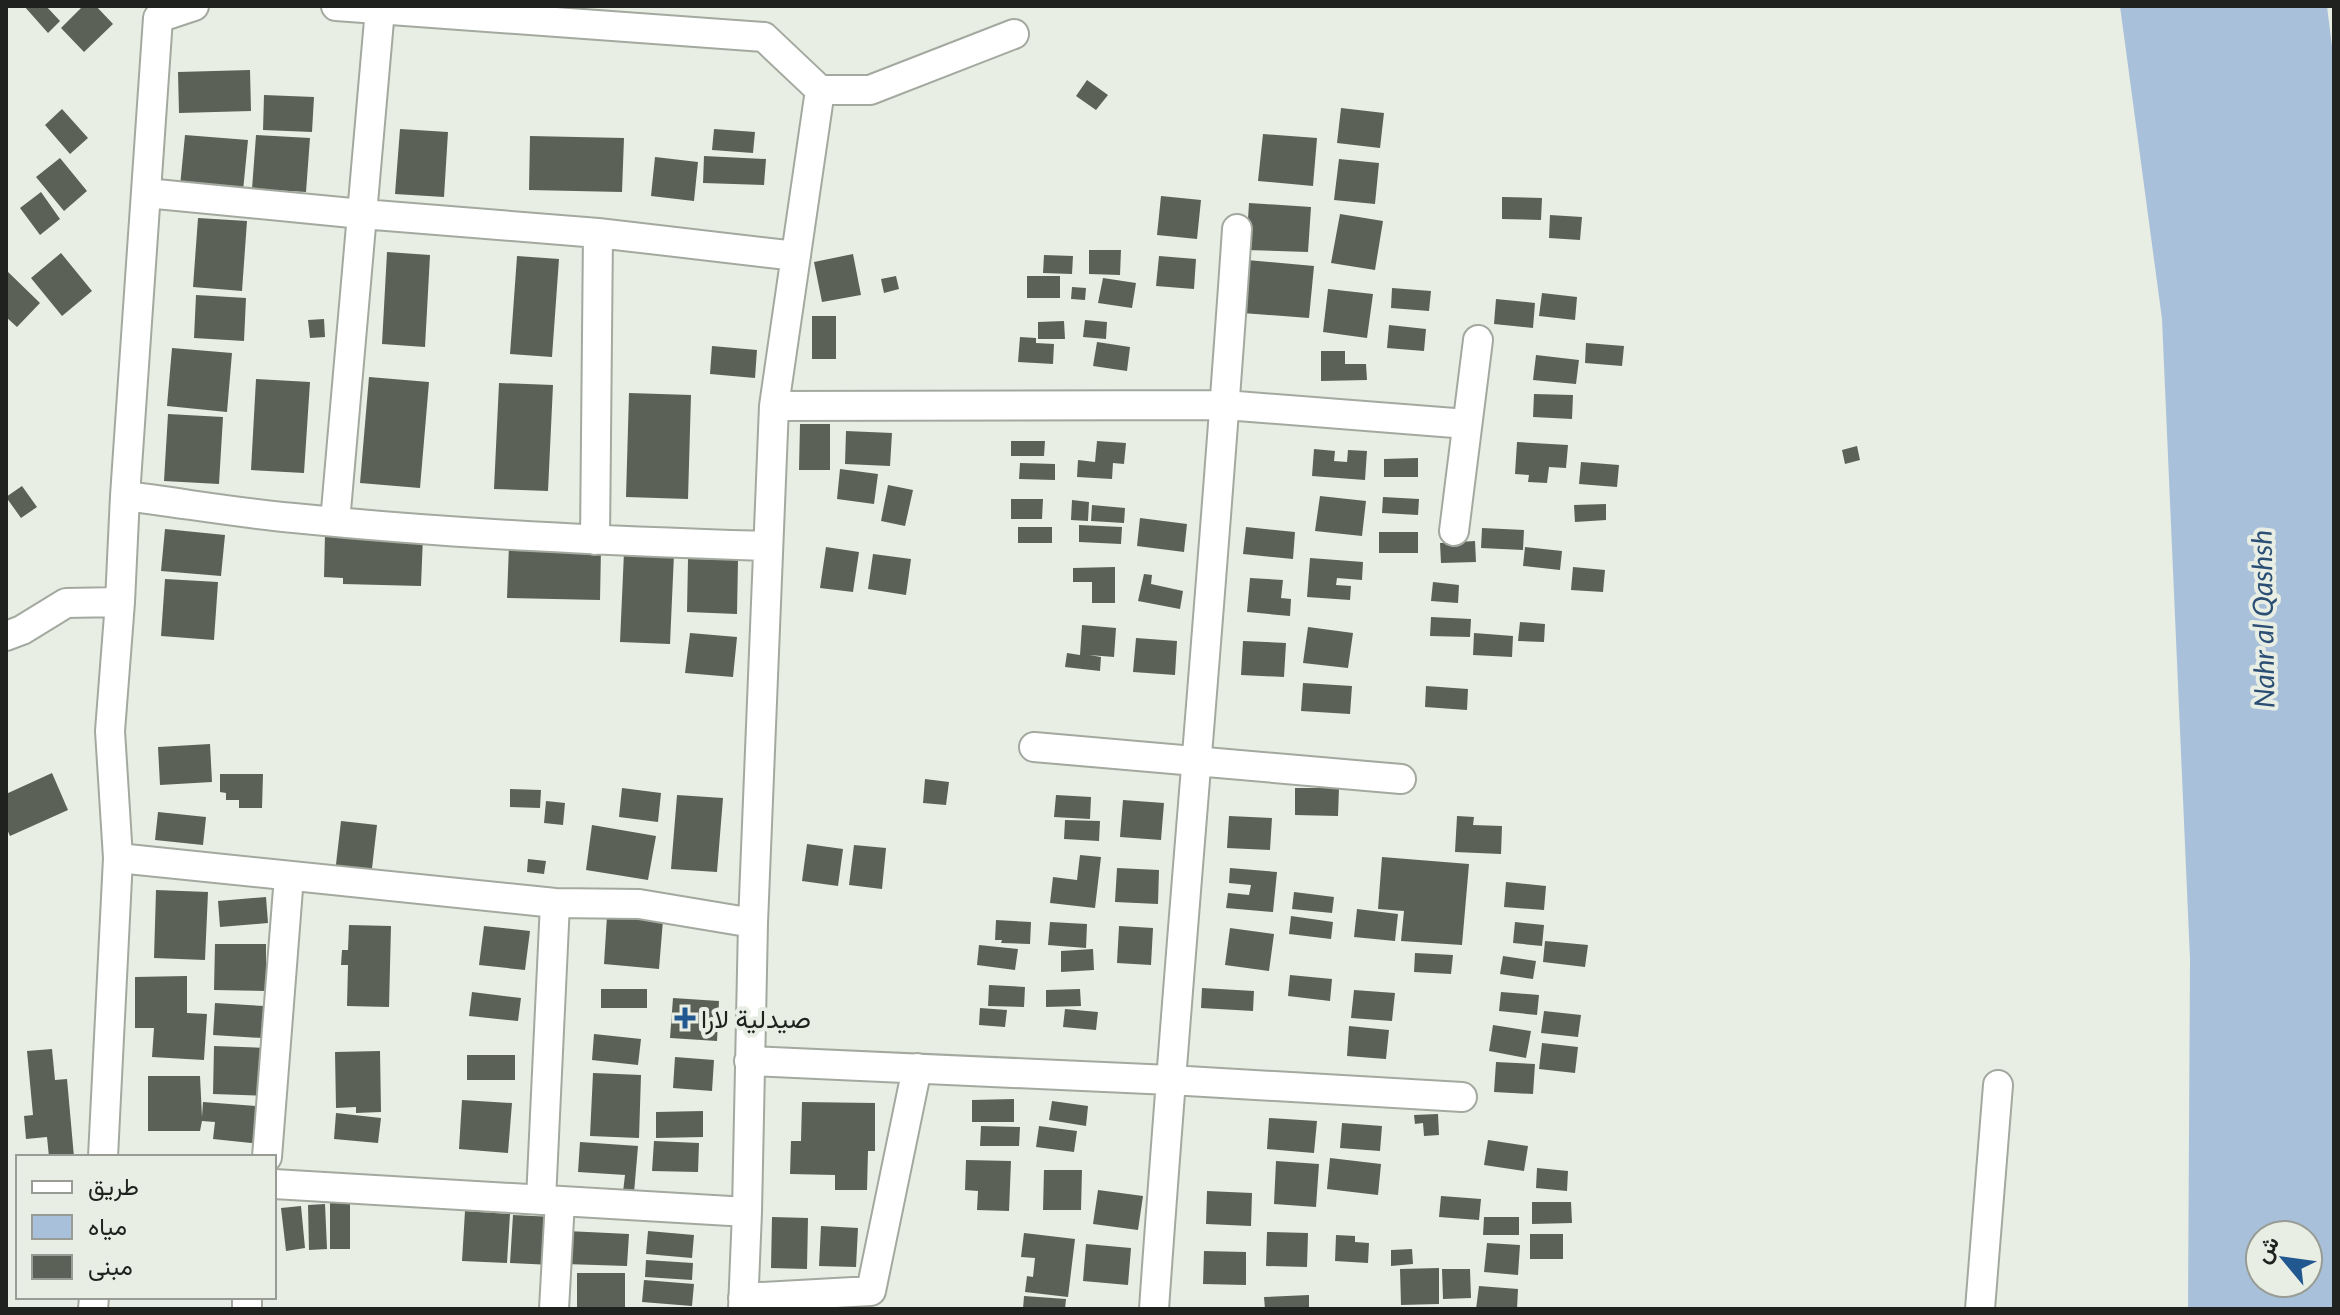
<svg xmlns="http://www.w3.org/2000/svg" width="2340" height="1315" viewBox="0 0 2340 1315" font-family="Lato,Vazirmatn,sans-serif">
<rect width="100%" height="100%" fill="#e8eee3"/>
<path fill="#a9c0da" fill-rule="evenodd" d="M2120 6H2327L2334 63V1309H2188L2190 959 2162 319ZM2260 1235H2308V1283H2260Z"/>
<path fill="#5c6158" d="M24 6H46L60 21 48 33Z
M83 6H96L113 24 84 52 61 28Z
M250 70 251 111 179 113 178 72Z
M1087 80 1108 95 1096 110 1076 96Z
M264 95 314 97 312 132 263 130Z
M1341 108 1384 113 1380 148 1337 143Z
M62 109 88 138 70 154 45 125Z
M400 129 448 132 444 197 395 194Z
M714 129 755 132 753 153 712 150Z
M1263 134 1317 138 1313 186 1258 181Z
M185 135 248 140 243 191 180 186Z
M256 135 310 138 306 192 252 189Z
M530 136 624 138 622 192 529 190Z
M704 156 766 159 764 185 703 183Z
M655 157 698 162 694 201 651 196Z
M60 158 87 191 64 211 36 177Z
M1339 159 1379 163 1375 204 1334 200Z
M41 192 60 219 40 235 20 208Z
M1161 196 1201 200 1197 239 1157 235Z
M1502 197 1542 198 1541 220 1502 219Z
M1249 203 1311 207 1308 252 1246 250Z
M1340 214 1383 221 1375 270 1331 263Z
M1550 215 1582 217 1580 240 1549 238Z
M198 218 247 221 242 291 193 287Z
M1089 250H1121L1120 275 1089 274Z
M387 252 430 255 425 347 382 344Z
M61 253 92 291 62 316 31 278Z
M853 254 861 295 822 302 814 262Z
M1044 255 1073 256 1072 274 1043 273Z
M517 256 559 259 552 357 510 354Z
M1159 256 1196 259 1194 289 1156 286Z
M1247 260 1314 266 1309 318 1242 313Z
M6 270 40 303 17 327 6 317Z
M896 276 899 289 884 293 881 279Z
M1027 276H1060V298H1027Z
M1103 278 1136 283 1132 308 1098 303Z
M1072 287 1086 288 1085 300 1071 299Z
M1392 288 1431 291 1429 311 1391 308Z
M1328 289 1373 294 1367 338 1323 332Z
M1542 293 1577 297 1575 320 1539 316Z
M196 295 246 298 244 341 194 338Z
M1496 299 1535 303 1533 328 1494 324Z
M812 316H836V359H812Z
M324 319 325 337 310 338 308 320Z
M1085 320 1107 322 1106 339 1083 337Z
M1064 321 1065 339H1038V322Z
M1389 325 1426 329 1424 351 1387 348Z
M1020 337 1036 338V343L1054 344 1053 364 1018 362Z
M1097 342 1130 347 1127 371 1093 366Z
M1586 343 1624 346 1622 366 1585 363Z
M712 346 757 350 755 378 710 374Z
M172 348 232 353 227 412 167 406Z
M1321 351H1345V364H1366L1367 380 1321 381Z
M1536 355 1579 360 1576 384 1533 380Z
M369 377 429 382 420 488 360 483Z
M256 379 310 382 304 473 251 470Z
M499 383 553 385 548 491 494 489Z
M629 393 691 395 688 499 626 497Z
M1534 394 1573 395 1572 419 1533 417Z
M168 414 223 417 219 484 164 481Z
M800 424H830V470H799Z
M846 431 892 433 890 466 845 464Z
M1011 441H1045L1044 456H1011Z
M1097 441 1126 443 1124 464 1113 463 1112 479 1077 477 1078 460 1095 462Z
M1517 442 1568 445 1566 468 1549 467 1547 483 1528 482 1529 475 1515 474Z
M1857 446 1860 460 1845 464 1842 450Z
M1314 449 1335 451 1334 461 1347 462 1348 450 1367 451 1365 480 1312 476Z
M1418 458V477H1384V459Z
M1581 462 1619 465 1617 487 1579 484Z
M1020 463 1055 464V480L1019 479Z
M840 469 878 474 874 504 837 499Z
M888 485 913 490 905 526 881 521Z
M22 486 37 507 21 518 6 497Z
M1320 496 1366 501 1362 536 1315 531Z
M1383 497 1419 499 1418 515 1382 513Z
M1011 499H1043L1042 519H1011Z
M1072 500 1089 502 1088 521 1071 520Z
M1606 504V520L1575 522 1574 505Z
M1092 505 1125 508 1124 523 1091 521Z
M1140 518 1187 524 1184 552 1137 546Z
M1079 525 1122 527 1121 544 1079 542Z
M1018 527H1052V543H1018Z
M1246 527 1295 532 1293 559 1243 554Z
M1482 528 1524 530 1523 550 1481 548Z
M165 529 225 535 221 576 161 571Z
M1379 532H1418V553H1379Z
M325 533 423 536 421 586 343 584V578L324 577Z
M1475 541 1476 562 1441 563 1440 543Z
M509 545 601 548 600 600 507 598Z
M826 547 859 552 853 592 820 588Z
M1525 547 1562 551 1560 570 1523 566Z
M624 552 674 554 670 644 620 642Z
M873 554 911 559 906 595 868 589Z
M1310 558 1363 562 1362 580 1337 578 1336 585 1351 586 1350 600 1307 597Z
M688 559 738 560 737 614 687 612Z
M1115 567V603H1092V582H1073V568Z
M1573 567 1605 570 1603 592 1571 590Z
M1144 574 1152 575 1151 584 1183 591 1180 609 1138 601Z
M1250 578 1283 580 1281 598 1291 599 1290 616 1247 612Z
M165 579 218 582 214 640 161 636Z
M1433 582 1459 585 1458 603 1431 601Z
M1431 617 1471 619 1470 637 1430 636Z
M1520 622 1545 624 1544 642 1518 641Z
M1082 625 1116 628 1114 657 1089 655 1101 657 1100 671 1065 667 1067 653 1080 655Z
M1308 627 1353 633 1348 668 1303 663Z
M690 633 737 637 733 677 685 673Z
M1474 633 1513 636 1512 657 1473 655Z
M1136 638 1177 641 1175 675 1133 672Z
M1243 641 1286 643 1284 677 1241 675Z
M1303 683 1352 686 1350 714 1301 711Z
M1426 686 1468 689 1467 710 1425 707Z
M210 744 212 782 160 785 158 747Z
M52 773 68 810 10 836 6 827V794Z
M220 774H263L262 808H239V800H226V793L220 792Z
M925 779 949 782 946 805 923 803Z
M622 788 661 793 658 822 619 817Z
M1295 788H1339L1338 816 1295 815Z
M510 789 541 790 540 808 510 807Z
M677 795 723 798 717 872 671 869Z
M1056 795 1091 797 1090 819 1054 817Z
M1123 800 1164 803 1161 840 1120 837Z
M546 801 565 803 563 825 544 823Z
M158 812 206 817 203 845 155 840Z
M1229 816 1272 818 1270 850 1227 848Z
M1457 816 1474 817 1473 825 1502 826 1501 854 1455 852Z
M1065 820 1100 821 1099 841 1064 839Z
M341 821 377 825 371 877 335 873Z
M592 825 656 836 648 880 586 870Z
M807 844 843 849 838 886 802 881Z
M854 845 886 848 882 889 849 885Z
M1080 855 1101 857 1095 908 1050 903 1053 877 1077 880Z
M1382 857 1469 864 1462 945 1401 941 1404 911 1378 909Z
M528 859 546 861 544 874 527 872Z
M1117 868 1159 870 1158 904 1115 902Z
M1230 868 1277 872 1273 912 1226 908 1228 893 1249 895 1251 885 1229 883Z
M1506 882 1546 886 1544 910 1504 907Z
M156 890 208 892 205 960 154 958Z
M1294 892 1334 897 1332 913 1292 909Z
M266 897 268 923 220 927 218 901Z
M1357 909 1398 914 1395 941 1354 937Z
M607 916 663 920 659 969 604 964Z
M1291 916 1333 922 1331 939 1289 934Z
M996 920 1031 922 1030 944 1001 943 1002 940H995Z
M1050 922 1087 924 1086 948 1048 945Z
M1515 922 1544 925 1542 946 1513 943Z
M349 925 391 926 389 1007 347 1006 348 965H341L342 950H348Z
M484 926 530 931 525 970 479 965Z
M1119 926 1153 928 1151 965 1117 963Z
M1230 928 1274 934 1269 971 1225 965Z
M1545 941 1588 945 1585 967 1543 962Z
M215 944H266V991L214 990Z
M979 945 1018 949 1015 970 977 965Z
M1093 949 1094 970 1061 972V951Z
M1415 953 1453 955 1451 974 1414 972Z
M1503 956 1536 961 1533 979 1500 974Z
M1290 975 1332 979 1330 1001 1288 996Z
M187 976V1013L207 1014 204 1060 152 1057 154 1028H135V977Z
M989 985 1025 987 1024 1007 988 1006Z
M1202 988 1254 991 1253 1011 1201 1008Z
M601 989H647V1008H601Z
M1080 989 1081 1006 1046 1007V990Z
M1354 990 1395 993 1392 1021 1351 1018Z
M472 992 521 998 518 1021 469 1016Z
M1501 992 1539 995 1537 1015 1499 1011Z
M673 998 719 1001 717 1041 670 1038Z
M215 1003 264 1006 262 1038 213 1035Z
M980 1008 1007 1010 1005 1027 979 1025Z
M1065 1009 1098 1012 1096 1030 1063 1027Z
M1544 1011 1581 1015 1578 1037 1541 1033Z
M1493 1025 1531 1031 1526 1058 1489 1051Z
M1349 1026 1389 1030 1386 1059 1347 1056Z
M594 1034 641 1039 638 1065 592 1060Z
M1542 1043 1578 1047 1575 1073 1539 1069Z
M214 1046 268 1048 267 1096 213 1094Z
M52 1049 55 1080 67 1079 74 1157H49L47 1137 26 1139 24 1116 33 1115 27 1051Z
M380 1051 381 1112 356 1113V1107L336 1108 335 1052Z
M467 1055H515V1080H467Z
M675 1057 714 1060 712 1091 673 1088Z
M1496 1062 1535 1064 1533 1094 1494 1092Z
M593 1073 641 1075 639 1138 590 1136Z
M148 1076H200L202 1117 203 1102 256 1106 255 1118 262 1119 260 1144 213 1139 215 1122 202 1121 200 1131H148Z
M1014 1099V1122H972V1100Z
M462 1100 512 1103 508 1153 459 1149Z
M1052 1101 1088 1106 1086 1126 1049 1120Z
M802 1102 875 1103V1151H868L867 1190H835V1175L790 1174 791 1141H801Z
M703 1111V1137L656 1138V1112Z
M336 1113 381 1118 378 1143 334 1139Z
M1438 1114 1439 1135 1424 1136 1423 1123 1415 1124 1414 1115Z
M1269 1118 1317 1121 1314 1153 1267 1149Z
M1342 1123 1382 1126 1380 1151 1340 1148Z
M981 1126 1020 1127 1019 1146H980Z
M1039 1126 1077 1131 1074 1152 1036 1147Z
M1488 1140 1528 1146 1524 1171 1484 1165Z
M654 1141 699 1143 698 1172 652 1171Z
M580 1142 638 1146 634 1193 623 1192 625 1175 578 1172Z
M1330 1158 1381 1164 1378 1195 1327 1189Z
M966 1160 1011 1161 1009 1211 977 1210 978 1191 965 1190Z
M1276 1161 1319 1164 1316 1207 1274 1204Z
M1537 1168 1568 1171 1567 1191 1536 1188Z
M1044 1170H1082L1081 1210H1043Z
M1098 1190 1143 1196 1138 1230 1093 1224Z
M1207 1191 1252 1193 1251 1226 1206 1224Z
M1441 1196 1481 1199 1479 1220 1439 1217Z
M330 1202H350V1249H330Z
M1532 1202H1571L1572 1223 1532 1224Z
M325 1204 327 1249 309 1250 308 1205Z
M301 1206 305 1248 286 1251 281 1208Z
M465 1211 510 1214 507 1263 462 1261Z
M513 1215 554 1217 552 1265 510 1263Z
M772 1217 808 1218 807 1269 771 1268Z
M1484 1217H1519V1235H1483Z
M821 1226 858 1228 856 1267 819 1266Z
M567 1231 629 1234 627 1266 565 1264Z
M648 1231 694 1235 692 1258 646 1254Z
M1267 1232 1308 1233 1307 1267 1266 1266Z
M1024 1233 1075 1239 1068 1297 1025 1292 1027 1276 1033 1277 1035 1258 1021 1257Z
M1530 1234H1563V1259H1530Z
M1336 1235 1355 1236V1242L1369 1243 1368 1263 1335 1261Z
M1487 1243 1520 1245 1518 1275 1484 1272Z
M1086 1244 1131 1248 1128 1285 1083 1281Z
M1412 1249 1413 1264 1391 1266V1250Z
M1204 1251 1246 1252V1285L1203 1284Z
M646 1260 693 1263 692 1280 645 1277Z
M1439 1268V1304L1401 1305 1400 1269Z
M1442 1269H1470L1471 1298 1443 1299Z
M577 1273H625V1307H577Z
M644 1280 694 1284 692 1306 642 1302Z
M1479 1286 1518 1289 1517 1309H1476Z
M1309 1295V1309H1265L1264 1297Z
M1024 1296 1066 1299 1065 1309H1023Z"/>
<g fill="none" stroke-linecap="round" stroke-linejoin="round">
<g stroke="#a3a99f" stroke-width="32">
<path id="minor" d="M336 6 764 37 820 90 774 406 753 923 747 1212 743 1309
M820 90H870L1014 34
M146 193 362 214 598 233 796 256
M774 406 1225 405 1467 424
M125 496C182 503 238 513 294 518 452 534 610 541 768 546
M335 522 380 9
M1454 531 1478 340
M595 540 598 233
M6 636 22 630 66 603 120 602
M1034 747 1401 779
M118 858 555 903 639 904 753 923
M749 1061 1170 1080 1462 1097
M103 1157 118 858 110 731 120 602 125 496 158 18 194 6
M267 1157 289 876
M274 1184 747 1212
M541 1200 555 903
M743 1298 871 1291 917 1068
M93 1309 94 1297
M247 1309V1297
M554 1309 560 1201
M1154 1309C1179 949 1213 589 1237 229
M1980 1309 1998 1085"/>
</g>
<use href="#minor" stroke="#fff" stroke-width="28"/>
</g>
<path fill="#215890" stroke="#e8eee3" stroke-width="3" d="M681 1006h8v8h8v8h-8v8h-8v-8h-8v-8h8z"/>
<g text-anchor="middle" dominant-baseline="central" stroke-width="8" stroke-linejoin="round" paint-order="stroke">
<g font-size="26" fill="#20221f" stroke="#e8eee3" text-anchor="start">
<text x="701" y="1018">صيدلية لارا</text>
</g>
<g font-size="28" font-style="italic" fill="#2b4e74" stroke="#e8eee3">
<text transform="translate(2262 619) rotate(-91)">Nahr al Qashsh</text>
</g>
</g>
<rect width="2340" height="1315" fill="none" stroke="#20221f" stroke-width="16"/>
<rect x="16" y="1155" width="260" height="144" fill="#e8eee3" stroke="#989c95" stroke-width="2"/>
<rect x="32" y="1181" width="40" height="12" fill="#ffffff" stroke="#989c95" stroke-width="2"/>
<text x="88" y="1195" font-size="24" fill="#20221f">طريق</text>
<rect x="32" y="1215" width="40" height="24" fill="#a9c0da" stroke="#989c95" stroke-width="2"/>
<text x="88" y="1235" font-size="24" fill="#20221f">مياه</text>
<rect x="32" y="1255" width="40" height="24" fill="#5c6158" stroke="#989c95" stroke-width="2"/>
<text x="88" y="1275" font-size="24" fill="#20221f">مبنى</text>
<g transform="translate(2284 1259) rotate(299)"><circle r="38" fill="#e8eee3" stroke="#989c95" stroke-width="2"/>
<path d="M0-6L14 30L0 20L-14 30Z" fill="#215890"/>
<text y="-12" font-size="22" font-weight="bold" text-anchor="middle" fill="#20221f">ش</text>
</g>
</svg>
